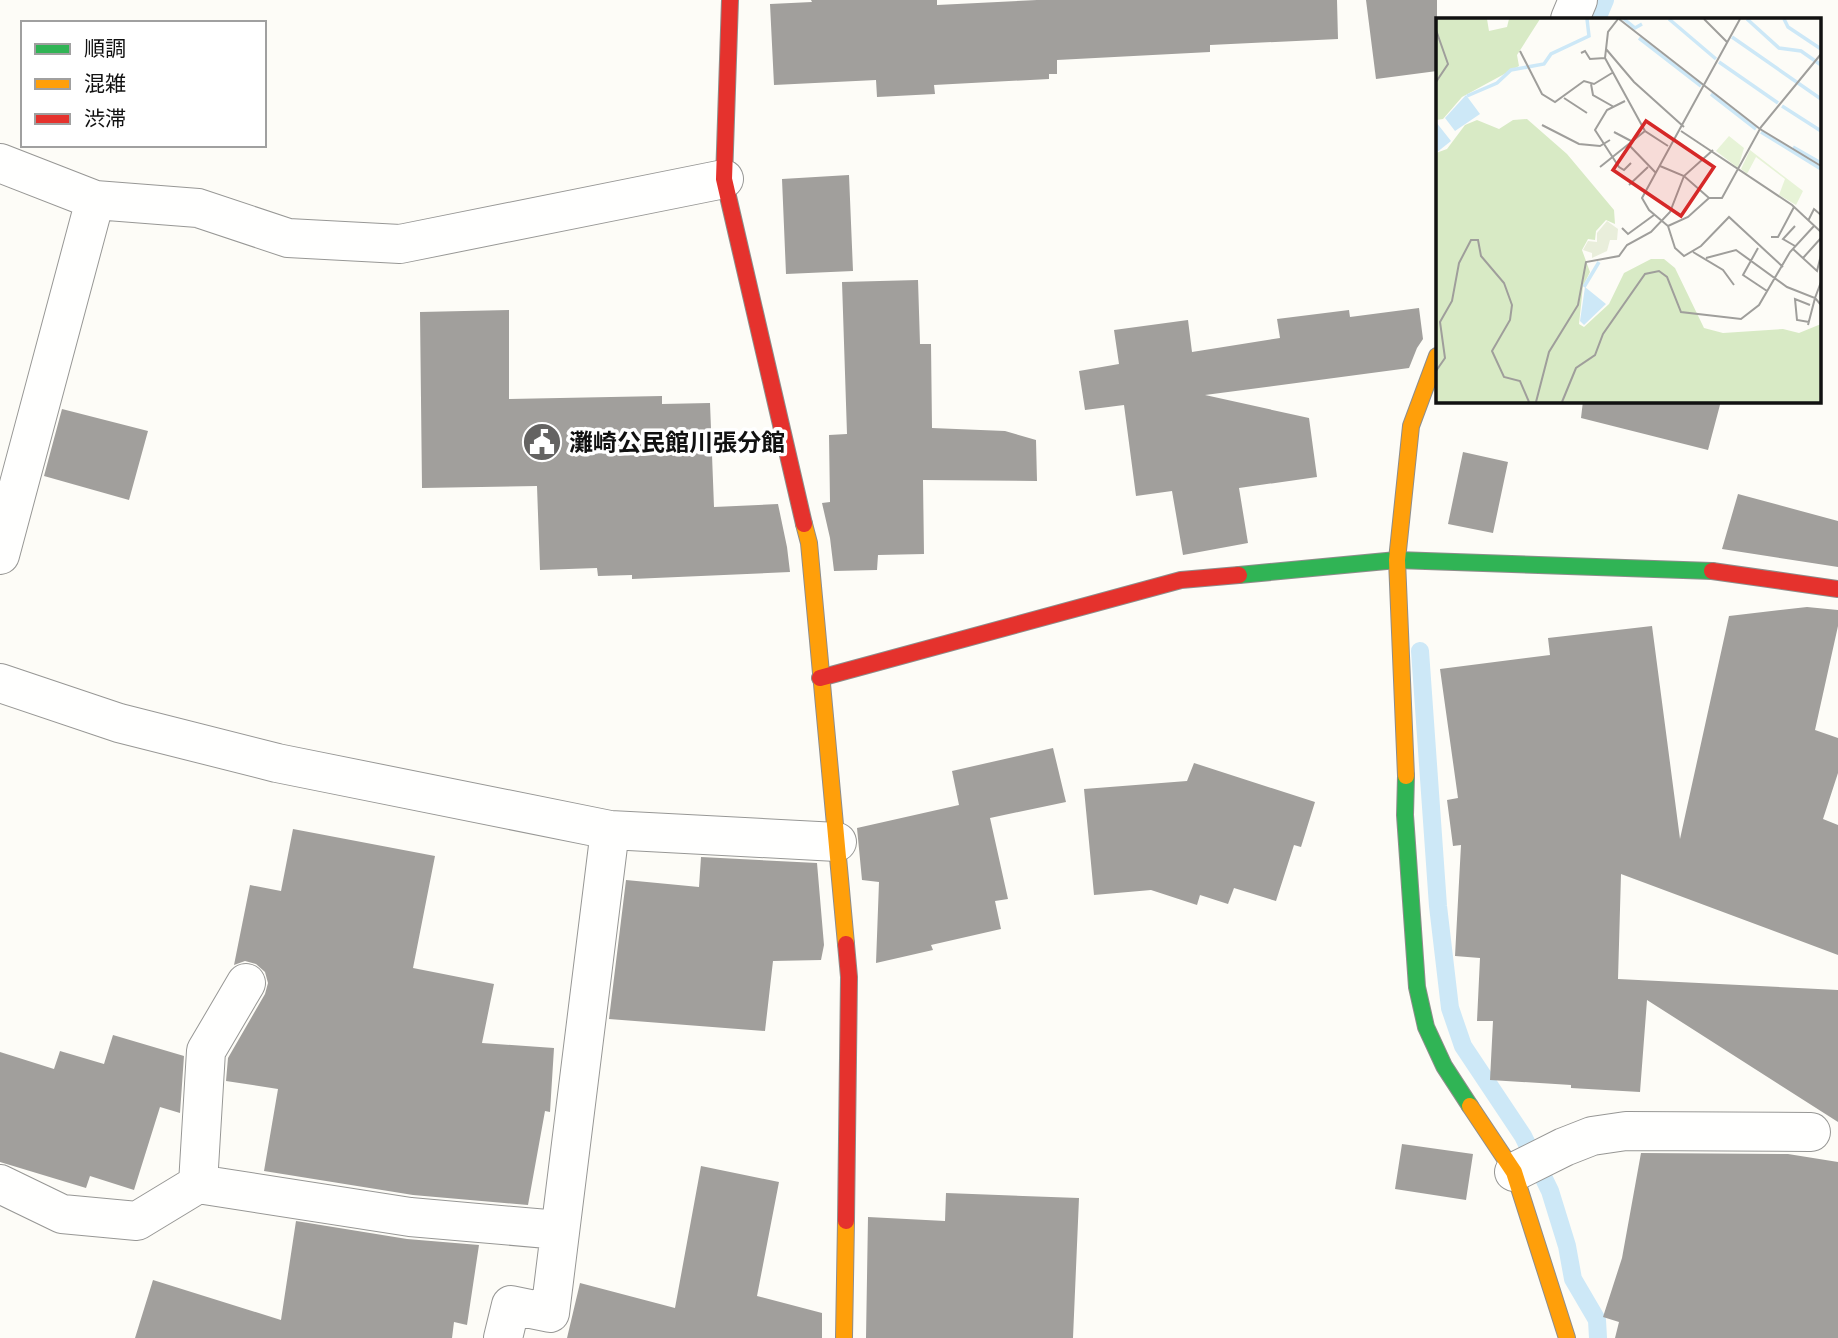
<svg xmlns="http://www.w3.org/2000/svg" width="1838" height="1338" viewBox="0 0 1838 1338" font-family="'Crimson Pro','Noto Sans JP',serif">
<rect width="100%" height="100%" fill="#fdfcf7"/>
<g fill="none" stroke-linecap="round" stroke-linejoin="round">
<path stroke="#cde8f7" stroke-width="18" d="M1597 19 1605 0
M1420 651 1438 906 1450 1008 1463 1046 1523 1136 1550 1191 1567 1246 1573 1279 1597 1320 1598 1338"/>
</g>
<path fill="#a19f9c" d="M811 0H937V5L1037 0H1337L1338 39 1210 45V52L1057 60V74H1049V79L934 85 935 94 877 97 876 80 774 85 770 4 812 2Z
M1366 0H1437V71L1376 79Z
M849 175 853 271 786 274 782 179Z
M918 280 920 344H931L932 428 1005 431 1036 440 1037 481 923 480 924 554 878 555 877 570 834 571 830 538 822 503 830 502 829 435 847 434 842 282Z
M1419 308 1423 339 1417 348 1409 368 1205 395 1309 418 1317 477 1239 488 1248 543 1183 555 1172 491 1136 496 1124 405 1085 410 1079 371 1119 364 1114 330 1188 320 1192 352 1280 338 1277 319 1349 310 1350 317Z
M509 310V399L662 396V404L710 403 714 507 778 504 787 547 790 572 632 579V575L598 576 597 568 540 570 537 486 422 488 420 312Z
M1583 401H1721L1708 450 1581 418Z
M62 409 148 431 129 500 44 476Z
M1463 452 1508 462 1493 533 1448 524Z
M1738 494 1838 521V567L1722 549Z
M1807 607 1838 610V626L1815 730 1838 738V773L1823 819 1838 825V955L1621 874 1618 979 1838 990V1122L1647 1000 1640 1092 1571 1088V1085L1490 1080 1493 1021H1477L1480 958 1455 956 1461 845 1453 846 1447 800 1458 798 1440 669 1550 655 1548 638 1652 626 1680 839 1729 616Z
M1053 748 1066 802 990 818 1008 899 995 901 1001 929 931 945 933 950 876 963 879 882 862 880 857 828 959 805 952 771Z
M1194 763 1315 802 1301 847 1294 845 1276 901 1234 888 1228 904 1200 895 1197 905 1151 890 1094 895 1084 789 1187 781Z
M293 829 435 856 413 968 494 984 482 1043 554 1048 550 1112 545 1111 528 1205 413 1195 264 1171 278 1089 226 1081 228 1058 265 994 268 983 265 972 256 964 245 961 234 965 250 885 281 891Z
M701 857 817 863 824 945 821 960 773 961 765 1031 609 1019 626 880 699 887Z
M113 1035 184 1056 180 1113 160 1107 134 1190 90 1176 86 1188 0 1162V1052L54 1069 60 1051 104 1064Z
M1402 1144 1473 1154 1466 1200 1395 1189Z
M1641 1153 1788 1154 1838 1162V1338H1615L1619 1322 1603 1317 1622 1258Z
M701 1166 779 1182 757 1296 822 1313V1338H567L580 1283 675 1308Z
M946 1193 1079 1198 1073 1338H866L868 1217 945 1221Z
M296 1221 407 1239 479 1245 467 1325 454 1322 452 1338H135L153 1280 281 1320Z"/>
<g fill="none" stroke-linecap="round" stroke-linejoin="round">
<g stroke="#979795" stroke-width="40">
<path id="street" d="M1570 19 1578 0
M0 163 95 200 198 208 288 238 400 244 724 179
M0 555 95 200
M0 683 119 723 277 763 610 830 837 842
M1514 1172 1564 1147 1592 1136 1626 1131 1811 1132
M0 1184 62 1214 137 1221 198 1184 206 1051 246 983
M198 1184 410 1217 559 1230
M503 1338 511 1305 550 1313 610 830"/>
</g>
<g stroke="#8e8d8b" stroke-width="18">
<path id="fast" d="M1239 575 1397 560 1712 571
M1406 776 1405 815 1417 987 1426 1027 1444 1066 1470 1106"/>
</g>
<g stroke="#8e8d8b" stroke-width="18">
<path id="slow" d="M804 524 809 543 846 944
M1406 776 1397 560 1411 426 1437 356
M1470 1106 1514 1172 1567 1338
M844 1338 846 1221"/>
</g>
<g stroke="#8e8d8b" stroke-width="18">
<path id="jam" d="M730 0 724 179 804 524
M1712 571 1838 589
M820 678 1181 580 1239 575
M846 1221 849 977 846 944"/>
</g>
<use href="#street" stroke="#fffffe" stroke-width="38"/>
<use href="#fast" stroke="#30b455" stroke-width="16"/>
<use href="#slow" stroke="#ff9f0a" stroke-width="16"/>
<use href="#jam" stroke="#e5322d" stroke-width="16"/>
</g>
<defs>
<g id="civic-disc" transform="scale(2.0125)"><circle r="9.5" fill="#646362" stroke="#fff"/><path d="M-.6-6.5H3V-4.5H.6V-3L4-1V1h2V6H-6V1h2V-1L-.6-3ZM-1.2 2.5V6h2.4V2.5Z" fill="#fff"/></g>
</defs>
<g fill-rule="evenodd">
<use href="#civic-disc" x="542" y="442"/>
</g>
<g text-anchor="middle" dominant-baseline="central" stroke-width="7" stroke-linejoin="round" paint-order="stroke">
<g font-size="24" font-weight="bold" fill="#111" stroke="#fff" text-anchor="start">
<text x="569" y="442">灘崎公民館川張分館</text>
</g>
</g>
<g transform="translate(1436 18)">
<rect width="385" height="385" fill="#fdfcf7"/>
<path d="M293 118 308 130 302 150 280 133ZM314 132 367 173 360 187 343 177 349 161 320 139 311 156 305 151Z" fill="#e7f3d7"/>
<path d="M0 1H51L53 13 71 9 73 1H104L81 37 83 48 26 79 7 101 0 102ZM91 101 131 136 178 192 179 206 170 202 160 213 159 222 152 221 146 232 154 254 147 268 143 306 148 309 173 286 188 255 215 241H228L239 250 268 310 287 315 347 311 363 315 385 306V384H0V135L11 131 29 107 41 102 63 111 77 102Z" fill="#d8eac5"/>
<path d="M171 203 182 211 181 222H174L171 233 156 240V235L147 232 152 223 161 224V215Z" fill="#e9eedb"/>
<path d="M30 77 44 96 19 113 9 100ZM0 104 15 123 0 135ZM149 269 170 286 148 307 144 303Z" fill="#cde8f7"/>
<path fill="none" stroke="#cde8f7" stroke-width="3.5" d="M188 1 199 10 206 6M233 1 280 41M311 1 343 30 365 33 385 47M348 1 352 9 385 31M296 19 385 81M203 20 265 68M283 44 342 85M275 76 320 111M31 78 61 65 75 52 108 46 115 36 153 18 151 1M346 88 385 113M325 114 385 151M357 129 385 145M148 269 163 244"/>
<path fill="none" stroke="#9f9e9b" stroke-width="2" d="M182 1 172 14 169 40 209 113 232 128M183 1 324 111 385 148M268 1 291 24M304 1 206 180 213 192 232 208 239 230 248 238 265 228 293 199 347 249M0 12 12 46 0 64M170 31 198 64 248 109M84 33 106 76 119 84 148 63 158 66 176 55M145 35 149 33 154 41 169 40M155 66 157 77 178 89M128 80 151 95M189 83 171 92 159 112 183 149 188 152 195 145M106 107 143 126 164 128 174 122M245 113 356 187 385 214M178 114 197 124M192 126 220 155M224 148 248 158 273 180H286L325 109 385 36M164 149 209 113M193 167 212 149M372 203 378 191 385 197M232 208 252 199 273 180M186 210 192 216 218 197M335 219H342L358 189M359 228 347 221 359 208M322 230 307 257 331 273M357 231 381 253 385 237M257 234 287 252 298 267M270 240 300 232 351 269 379 280 372 307M367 240 385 220M385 264 379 280 385 287M373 304 361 302 359 281 374 287M0 353 9 340 4 304 16 283 23 245 35 222H42L45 238 68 265 76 287 74 302 56 333 68 359 84 363 93 384M100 384 113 334 142 287 150 244 183 238 191 227 215 214 234 194 248 158 277 132M126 384 140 350 159 337 167 316 209 256 223 253 231 259 245 294 305 301 323 287 354 234 378 208"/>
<path fill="#d62828" fill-opacity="0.15" stroke="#d62828" stroke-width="3.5" d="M210 103 278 149 245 198 177 152Z"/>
<rect width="385" height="385" fill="none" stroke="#111" stroke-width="3.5"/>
</g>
<rect x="21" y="21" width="245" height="126" fill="#ffffff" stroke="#a0a0a0" stroke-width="2"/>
<rect x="35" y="44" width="35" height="10" fill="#30b455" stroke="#a0a0a0" stroke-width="2"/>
<text x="84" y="56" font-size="21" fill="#111111">順調</text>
<rect x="35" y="79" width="35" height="10" fill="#ff9f0a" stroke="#a0a0a0" stroke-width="2"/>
<text x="84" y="91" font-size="21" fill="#111111">混雑</text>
<rect x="35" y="114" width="35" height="10" fill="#e5322d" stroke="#a0a0a0" stroke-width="2"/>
<text x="84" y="126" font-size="21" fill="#111111">渋滞</text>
</svg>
